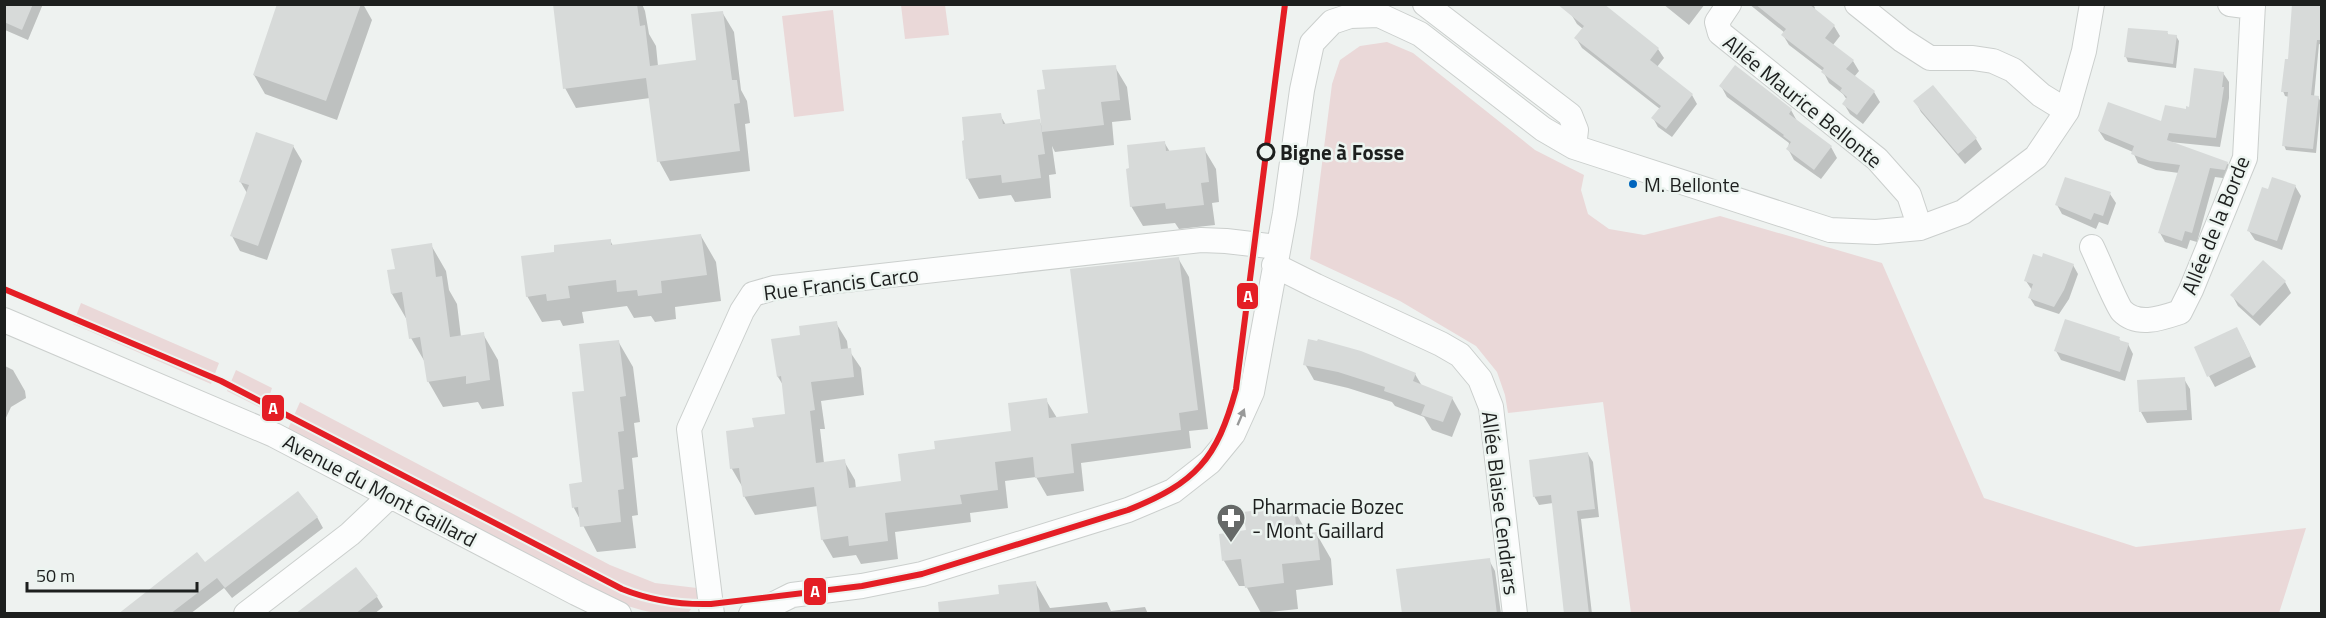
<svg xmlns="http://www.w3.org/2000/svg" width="2326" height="618" viewBox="0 0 2326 618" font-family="'Titillium Web',sans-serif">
<rect width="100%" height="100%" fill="#eef2f0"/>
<path fill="#ead8d8" d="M901 5H945L949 35 905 39Z
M833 10 844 111 794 117 782 16Z
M1387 42 1413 53 1535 150 1584 175 1581 190 1588 214 1609 229 1644 235 1720 216 1882 263 1984 498 2136 547 2306 528 2279 613H1631L1603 402 1508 413 1505 395 1497 372 1476 346 1400 301 1310 259 1332 84 1340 60 1360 46Z
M81 303 219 363 211 384 73 324Z
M236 370 272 388 265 410 227 391Z
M300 402 610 565 655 583 697 588V600L689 612C663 617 639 611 615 601L288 429Z"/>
<path fill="#0003" d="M5 4H43L28 40 5 30Z
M279 4H363L372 20 337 120 265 94 254 75Z
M554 4H642L645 11 649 34 656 46 658 66 698 62 722 12 734 32 741 90 747 101 750 123 745 124 750 171 670 181 659 161 650 98 576 108 565 88Z
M1663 4H1705L1689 25Z
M1749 4H1813L1815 8 1814 10 1834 26 1840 36 1833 45 1853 61 1859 71 1854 77 1874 92 1880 102 1863 124 1850 114 1844 104 1847 100 1843 94 1829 83 1823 71 1789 45 1783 35 1785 33Z
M2322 4V45L2319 44 2314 97H2318L2321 102 2316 153 2286 150 2284 145 2289 97 2285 96 2283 91 2289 61Z
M1571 14 1658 49 1664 58 1657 67 1692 95 1697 104 1672 137 1658 127 1653 118 1660 109 1582 48 1576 38 1583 29 1577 24Z
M2167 32 2168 35 2176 36 2179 41 2176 68 2128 62 2126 57Z
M1115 67 1127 87 1131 120 1112 122 1114 145 1055 152 1052 146 1056 174 1049 175 1051 198 1015 202 1011 195 979 199 968 179 1000 115 1006 125 1039 121 1043 127Z
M2223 73 2229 82V98L2220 147 2170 142 2227 163 2233 172 2230 179 2215 177 2197 242 2190 240 2187 249 2165 242 2160 233 2179 173 2156 170 2138 163 2133 152 2105 140 2099 131 2162 123 2190 109Z
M1721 86 1791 110 1797 121 1831 147 1837 158 1821 179 1794 160 1788 149 1789 143 1727 97Z
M1933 87 1976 139 1982 149 1965 164 1921 112 1915 101Z
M1164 142 1170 152 1204 149 1216 169 1219 202 1212 203 1215 225 1179 229 1175 223 1143 226 1131 206Z
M293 146 302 161 267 260 240 251 232 236 247 193 240 181Z
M2295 186 2301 196 2282 250 2255 240 2249 231Z
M2110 194 2116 203 2108 225 2099 222 2096 229 2062 214 2057 205Z
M701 236 716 262 721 301 675 307 676 319 655 322 651 316 634 318 627 306 582 312 584 323 563 326 560 320 542 322 527 296 556 253 610 240 613 246Z
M431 245 446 271 449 290 457 304 461 337 483 334 498 360 504 406 482 409 478 402 443 407 428 381 426 364 411 338 407 320 392 294 396 270Z
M1178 258 1189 277 1208 429 1189 431 1191 448 1081 463 1084 491 1047 496 1036 477 1005 481 1008 508 970 513 971 522 895 532 898 559 861 564 856 555 833 558 822 539 818 506 755 515 744 496 743 488 732 469 727 432 756 429 787 416 783 385 778 377 773 340 802 336 836 323 847 341 848 349 861 368 864 395 821 401 825 429H820L824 463 844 461 855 480 856 489 903 483 937 451 1013 432 1046 400 1057 418 1089 414Z
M2073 265 2078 274 2069 299 2059 314 2035 306 2030 298 2032 290 2026 281Z
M2285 282 2291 293 2260 326 2238 306 2232 295Z
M2119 339 2121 342 2128 344 2133 354 2125 381 2061 360 2056 351Z
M2243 340 2256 367 2215 387 2209 376Z
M618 341 633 367 640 422 634 423 638 457 632 458 638 515 632 516 636 548 597 552 574 508 571 485 584 484 585 392Z
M1305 364 1415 374 1422 386 1452 398 1461 414 1452 437 1432 430 1424 417 1395 406 1392 402 1348 388 1314 380Z
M5 366 13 370 25 391 26 398 11 407 4 422Z
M2184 379 2190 389 2192 420 2147 423 2141 412Z
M1588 454 1593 462 1599 517 1581 519 1592 614H1566L1553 503 1539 505 1534 496Z
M1293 508 1308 534 1316 533 1331 559 1333 585 1296 590 1298 609 1261 613 1246 586H1239L1224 561 1221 535 1247 531Z
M317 517 323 528 232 598 224 588 190 614H121L204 564Z
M1489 560 1495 571 1501 614H1403Z
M1035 582 1050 608 1107 602 1111 611 1145 607 1148 614H975L1001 596Z
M377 597 383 607 374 614H297Z"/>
<path fill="#d7dad9" d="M4 4H33L22 30 4 22Z
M277 4H361L326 101 253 75Z
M553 4H637L640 26 645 25 650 66 696 60 691 14 723 11 732 80H737L740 103 734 104 740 151 657 162 646 78 563 89Z
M1557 4H1604L1659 48 1650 60 1693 94 1666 129 1651 118 1661 106 1574 38 1584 26Z
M1755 4H1809L1835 25 1825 38 1854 60 1846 69 1875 91 1857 115 1842 104 1847 97 1840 91 1842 88 1821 72 1824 68 1781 35 1786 29Z
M2292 4H2322V40H2317L2311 95 2319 96 2313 149 2282 146 2288 92H2281L2285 59H2288Z
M2128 28 2168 31 2167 34 2177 35 2173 64 2124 57Z
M1116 65 1120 100 1101 102 1104 125 1042 132 1037 90 1045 89 1042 70Z
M1735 65 1792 109 1789 114 1832 146 1814 170 1786 149 1791 142 1783 136 1784 135 1719 86Z
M2194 68 2224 72 2222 87H2224L2216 138 2169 133 2167 140 2228 162 2225 170 2210 168 2192 233 2185 231 2182 241 2158 233 2180 165 2150 161 2131 154 2134 146 2098 131 2108 102 2161 121 2165 105 2186 109V106L2189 107Z
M1933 85 1977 138 1958 154 1913 101Z
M1001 113 1003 124 1040 119 1045 154 1038 155 1041 178 1002 183 1001 175 966 179 962 141 964 140 962 117Z
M256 132 294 145 258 246 230 236 249 185 239 182Z
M1165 141 1166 151 1205 147 1209 182 1201 183 1204 205 1166 209 1165 203 1130 207 1126 169 1129 168 1127 145Z
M2065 177 2111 192 2103 216 2094 213 2091 220 2055 205Z
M2272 177 2296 185 2277 241 2247 231 2262 187 2268 189Z
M701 234 707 275 661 281 662 293 638 296 637 290 617 292 616 280 568 286 570 298 547 301 546 294 526 297 521 256 554 252V245L611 239V245Z
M432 243 436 277 442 276 450 337 484 332 490 380 466 384V376L427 382 420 337 409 339 402 292 391 294 387 270 395 269 391 249Z
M2043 253 2074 264 2064 290 2054 307 2028 298 2033 284 2024 281 2033 254 2042 257Z
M1179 257 1198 410 1179 413 1181 430 1071 444 1074 473 1035 478 1033 457 995 462 998 490 960 495 962 504 885 513 888 541 849 546 848 536 821 540 814 487 743 497 739 468 730 469 726 431 754 427 752 418 785 414 781 376 777 377 771 339 800 335 799 326 837 321 841 349 851 348 854 377 811 382 815 410 810 411 816 463 845 459 849 488 901 481 898 454 935 449 934 441 1011 431 1008 403 1047 398 1049 418 1088 413 1070 269Z
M2263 260 2286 281 2253 316 2230 295Z
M2065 319 2120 337 2119 340 2129 343 2120 372 2054 351Z
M2237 327 2251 356 2207 377 2194 347Z
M1308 339 1317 341 1318 339 1361 351 1416 373 1413 381 1453 397 1443 422 1421 415 1425 405 1384 391 1385 387 1338 372 1303 365Z
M619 340 626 396 620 397 624 431 618 432 624 489 618 490 621 522 580 527 578 507 572 508 569 484 582 482 572 392 584 391 579 344Z
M2185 377 2187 410 2139 412 2137 380Z
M1588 452 1595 509 1577 511 1589 614H1564L1551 495 1533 497 1529 460Z
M298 491 318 517 225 588 217 578 170 614H118L197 552 205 562Z
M1294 506 1297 534 1317 532 1320 560 1282 564 1284 583 1245 588 1241 559 1222 561 1219 534 1246 530 1243 512Z
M1490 558 1497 614H1402L1396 569Z
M356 567 378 596 355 614H295Z
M1036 581 1040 614H939L938 602 999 594 998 585Z"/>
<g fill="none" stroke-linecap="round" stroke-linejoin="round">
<g stroke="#cbcfcd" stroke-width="26">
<path id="minor" d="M1425 4 1570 115 1576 130 1574 147
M1729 4 1717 22 1720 33 1877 159 1909 195 1920 228
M1857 4 1902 40 1930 58H1973L1993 61 2013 70 2041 95 2067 111
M2230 4 2253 7
M2092 247C2098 259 2116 304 2122 311 2138 327 2162 318 2180 312L2191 290 2245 158 2253 4
M1274 265 1316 286 1441 344 1460 355 1480 379 1491 407 1515 614
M4 320 274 435 576 593 619 614
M246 614 350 534 390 496
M712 614 689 429 742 311 753 294 774 288 1201 240 1226 241 1277 247
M751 614 758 612 792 595 862 586 922 574 1128 510 1173 491 1210 462 1233 434 1252 392 1285 213 1302 90 1312 43 1332 22 1350 16 1379 15 1420 34 1543 129 1574 147 1830 230 1876 232 1920 228 1963 212 2036 157 2067 111 2084 51 2092 4"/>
</g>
<use href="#minor" stroke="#fcfdfd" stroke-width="24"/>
<g stroke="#ecf4f0" stroke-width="10">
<path id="tram-1" d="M4 289 221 381 622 589C652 601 679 605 711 604L862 586 922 574 1128 510C1196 483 1217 459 1236 389L1285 4"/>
</g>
<use href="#tram-1" stroke="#e41e25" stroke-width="6"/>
</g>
<defs><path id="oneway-solid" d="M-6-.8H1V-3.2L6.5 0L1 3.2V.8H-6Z" transform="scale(1.5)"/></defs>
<use fill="#989999" href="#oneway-solid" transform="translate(1241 417) rotate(-67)"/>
<defs>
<g id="pharmacy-pin" transform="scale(1.5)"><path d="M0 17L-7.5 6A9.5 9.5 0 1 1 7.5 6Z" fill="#666968" stroke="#ecf4f0"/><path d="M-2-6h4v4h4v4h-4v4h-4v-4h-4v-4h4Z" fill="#fff"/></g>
</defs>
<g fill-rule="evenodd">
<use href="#pharmacy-pin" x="1231" y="518"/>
</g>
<circle fill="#ecf4f0" stroke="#1d1f1e" stroke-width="3" cx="1266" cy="152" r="8"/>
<circle fill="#0065bd" stroke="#ecf4f0" stroke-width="2" cx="1633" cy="184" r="5"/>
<g text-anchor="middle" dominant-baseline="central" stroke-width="5" stroke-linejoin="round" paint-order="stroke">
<g font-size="20" fill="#1d1f1e" stroke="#ecf4f0" text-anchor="start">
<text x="1644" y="184">M. Bellonte</text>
</g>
<g font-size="21" fill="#1d1f1e" stroke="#ecf4f0">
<text transform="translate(1803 101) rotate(39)">Allée Maurice Bellonte</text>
<text transform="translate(2215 225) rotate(-68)">Allée de la Borde</text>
<text transform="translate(841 283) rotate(-7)">Rue Francis Carco</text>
<text transform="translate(380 490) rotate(28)">Avenue du Mont Gaillard</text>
<text transform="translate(1501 503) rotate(83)">Allée Blaise Cendrars</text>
</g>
<g font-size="21" font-weight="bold" fill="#1d1f1e" stroke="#ecf4f0" text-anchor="start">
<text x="1280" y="152">Bigne à Fosse</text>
</g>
<g font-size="21" fill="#1d1f1e" stroke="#ecf4f0" text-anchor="start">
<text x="1252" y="506">Pharmacie Bozec<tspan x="1252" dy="24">- Mont Gaillard</tspan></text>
</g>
</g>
<g stroke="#ecf4f0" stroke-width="2">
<rect x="1236" y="282" width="23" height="28" rx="6" fill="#e41e25"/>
<rect x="261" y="394" width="24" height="28" rx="6" fill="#e41e25"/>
<rect x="803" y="577" width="24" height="29" rx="6" fill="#e41e25"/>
</g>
<g font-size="16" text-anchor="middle" font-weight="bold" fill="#fff">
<text x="1248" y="302">A</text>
<text x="273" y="414">A</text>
<text x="815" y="597">A</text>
</g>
<rect width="2326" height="618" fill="none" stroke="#1d1f1e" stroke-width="12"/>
<path d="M27 582v9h170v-9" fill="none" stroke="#1d1f1e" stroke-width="3"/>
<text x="36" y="582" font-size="18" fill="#1d1f1e" stroke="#ecf4f0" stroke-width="4.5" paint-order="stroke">50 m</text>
</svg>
